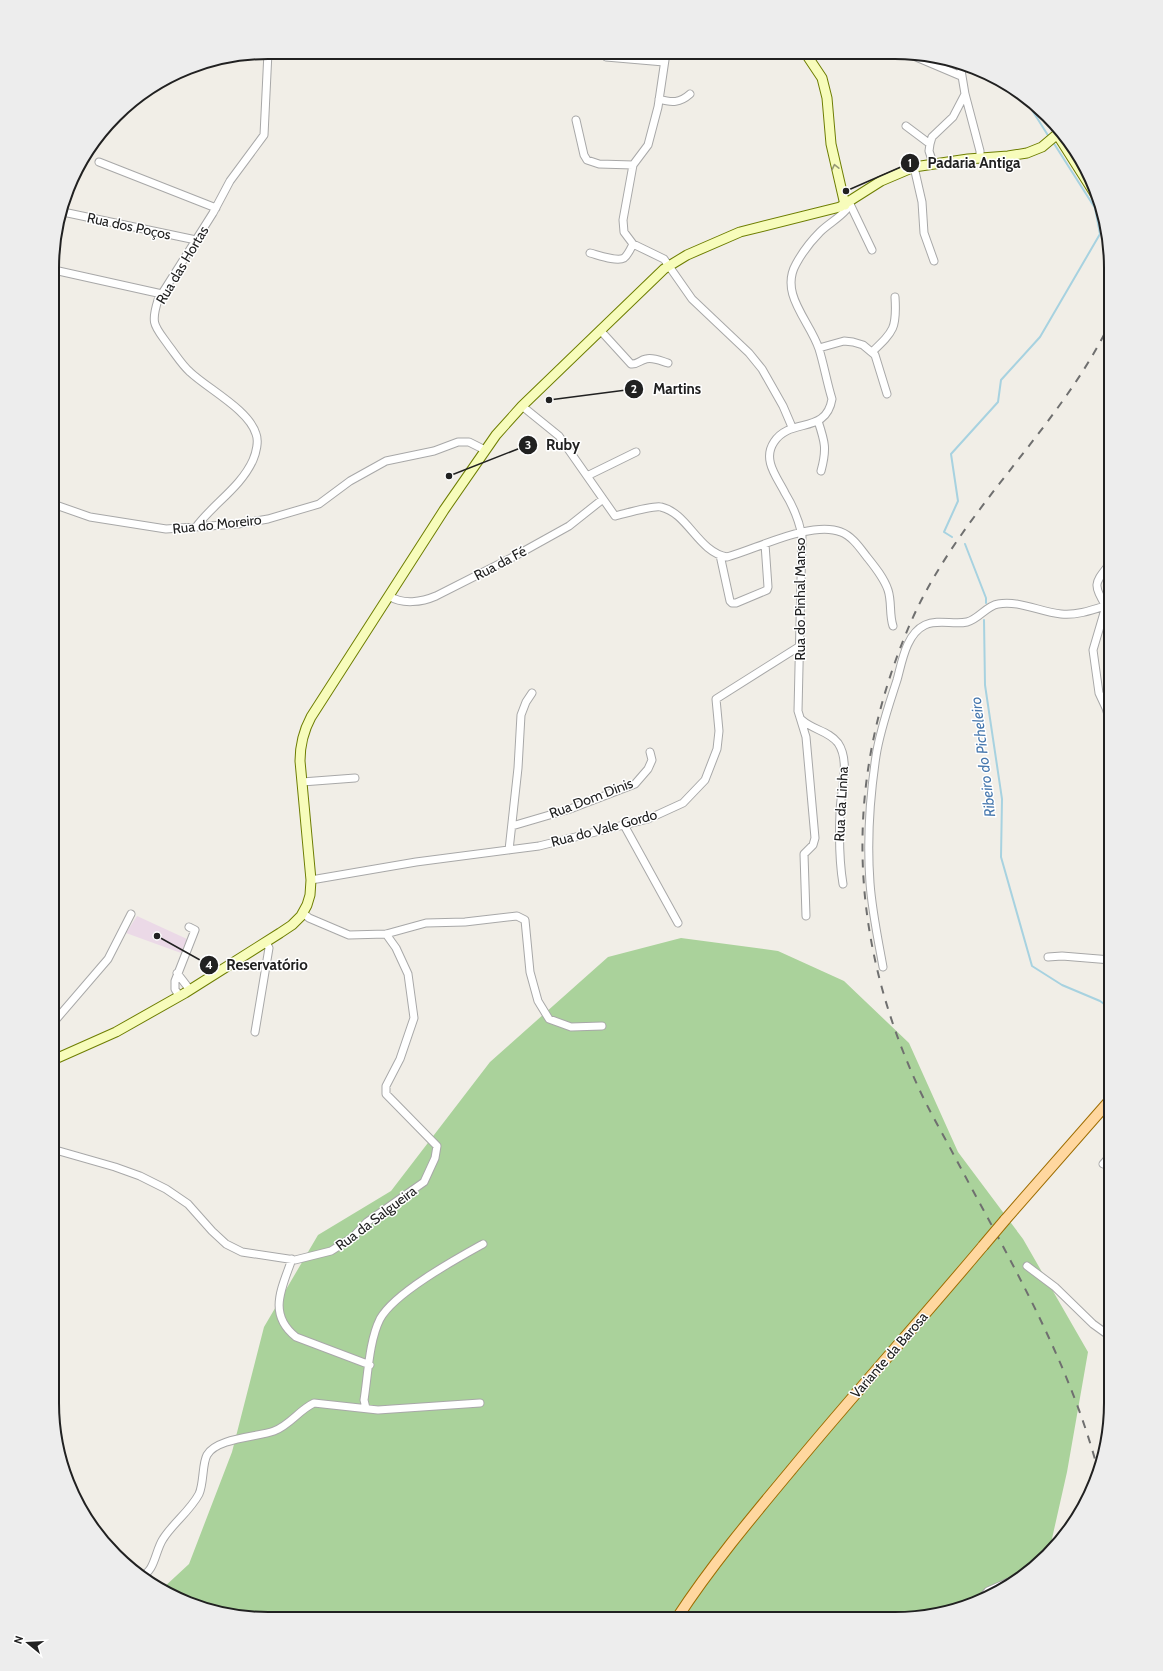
<svg xmlns="http://www.w3.org/2000/svg" width="1163" height="1671" viewBox="0 0 1163 1671" font-family="Cabin,sans-serif">
<rect width="100%" height="100%" fill="#f1eee7"/>
<path fill="#ebd9e7" d="M137 916 187 939 181 953 126 933Z"/>
<path fill="#aad29b" d="M681 938 778 951 844 981 909 1043 958 1152 1023 1239 1088 1352 1067 1472 1049 1552 1037 1566 990 1597 959 1607 867 1619 240 1617 198 1607 162 1589 189 1564 232 1452 264 1327 318 1235 391 1191 490 1062 608 957Z"/>
<g fill="none" stroke-linecap="round" stroke-linejoin="round">
<path stroke="#a7d2e0" stroke-width="2" d="M1030 100 1032 110 1049 137
M952 537 944 532 958 501 951 454 998 402 1001 380 1040 337 1100 234 1095 208 1053 142
M965 544 986 598V603
M984 620 985 685 1002 799 1001 857 1032 966 1062 985 1100 1001 1111 1009"/>
<g stroke="#a8a8a8" stroke-width="9">
<path id="street" d="M607 53 606 57 664 62
M666 53 658 107 648 145 633 165 623 220 624 232 633 244 664 259 692 299 749 353 762 369 783 406 792 427
M909 54 961 76
M960 64 965 94 980 151V158
M659 99C672 103 680 103 690 94
M576 120 584 155 587 160 599 164 633 165
M906 126 930 144
M99 162 216 208
M933 163 929 151 930 144 932 137 953 117 965 94
M914 167 922 202 924 233 934 261
M849 202 872 250
M63 212 196 240
M590 253C598 255 617 262 624 258 628 255 631 248 633 244
M54 270 162 294
M600 330 631 364C637 365 640 360 646 359 653 357 661 361 668 363
M819 348 844 341 853 342 863 345 875 355 887 394
M872 352C894 331 897 328 895 297
M522 406 559 436 615 516C624 514 653 505 661 507 688 513 698 552 727 557 757 549 812 520 841 532 852 536 860 548 867 557 875 567 884 578 888 590 892 602 889 614 893 626
M818 421C825 442 827 449 821 471
M587 476 636 452
M53 504 90 517 166 529 238 524 268 519 319 504 350 481 386 461 434 451 458 442H469L485 450
M196 527C213 504 241 487 253 460 256 453 259 441 256 434 249 410 208 389 190 372 182 365 176 355 169 346 155 326 150 325 158 300L213 213 230 181 264 135 268 52
M720 555 730 601 732 603H736L767 590 768 587 765 544
M389 596C403 605 422 602 436 596L515 556 569 526 603 499
M802 720C813 730 829 731 838 743 851 762 840 792 840 813 839 837 839 860 843 884
M1111 725 1106 708 1099 693 1093 650 1106 606C1091 583 1096 582 1111 562
M302 782 355 778
M624 825 678 923
M512 826 570 809 635 784 648 769 652 760 650 752
M509 850 518 768 521 715 526 702 532 693
M311 880 416 862 539 846 648 819 683 803 705 780 717 749 719 731 716 699 800 646
M303 913 309 918 349 935 386 934 426 923 465 922 517 916 525 920 530 972 538 1001 549 1019 571 1027 602 1026
M806 916 804 854 813 845 815 838 806 737 798 711 802 536C799 520 793 506 785 493 777 477 762 460 774 442 790 417 826 435 832 399 827 383 824 365 819 349 810 321 779 294 796 264 802 253 811 241 820 232 828 224 838 219 846 210L845 205
M1048 957 1062 956 1111 960
M883 967C878 939 872 911 870 883 867 842 870 796 876 756 880 730 889 705 897 680 902 662 906 634 925 625 938 619 954 625 967 622 979 619 986 606 998 604 1019 600 1040 612 1061 614 1077 616 1095 609 1111 604
M177 973 190 990
M179 996 175 989V981L195 930 189 927
M53 1023 108 959 131 914
M255 1032 269 948 266 942
M52 1149 115 1167 140 1176 166 1189 188 1204 212 1231 226 1244 242 1252 295 1260 331 1251 353 1237 367 1222 424 1182 435 1158 437 1146 386 1094V1086L400 1059 414 1018 408 974 396 948 386 934
M1103 1164 1111 1155
M292 1259C282 1288 267 1314 296 1337L370 1365
M1027 1266 1055 1287 1093 1324 1111 1337
M366 1408 364 1400C368 1375 369 1341 380 1319 394 1293 456 1259 483 1244
M141 1576C155 1572 155 1551 163 1539 173 1523 190 1511 199 1494 204 1483 202 1464 207 1455 216 1438 258 1437 274 1431 290 1425 299 1410 314 1403L378 1410 480 1403
M980 1600 988 1591 1020 1577"/>
</g>
<g stroke="#6e7e02" stroke-width="11">
<path id="secondary" d="M806 54 822 78 827 98 831 144 845 205
M1057 134 1097 197
M53 1060 116 1032 185 993 280 933 292 925 301 916 307 905 310 895 311 880 300 761C300 745 303 732 311 717L444 510 496 435 522 406 664 269 687 255 740 232 840 207 881 181 914 167 968 159 1008 156 1027 153 1042 147 1061 131"/>
</g>
<g stroke="#9e6d00" stroke-width="12">
<path id="primary" d="M1005 1220 1111 1099
M677 1618C711 1566 752 1517 792 1469 854 1394 920 1321 983 1246"/>
</g>
<use href="#street" stroke="#fff" stroke-width="7"/>
<use href="#secondary" stroke="#f7fcbb" stroke-width="9"/>
<use href="#primary" stroke="#ffd79f" stroke-width="10"/>
<path stroke="#6f6f6f" stroke-width="2" stroke-dasharray="8 8" stroke-linecap="butt" d="M1099 1474C1070 1362 1011 1262 957 1161 945 1138 932 1116 921 1093 848 938 842 782 910 624 959 511 1058 431 1111 321"/>
<g stroke="#9e6d00" stroke-width="12" stroke-linecap="butt">
<path id="primary-bridge" d="M983 1246 1005 1220"/>
</g>
<use href="#primary-bridge" stroke="#ffd79f" stroke-width="10"/>
</g>
<defs><path id="oneway-chevron" d="M-2-3.5L2.5 0L-2 3.5" fill="none" stroke-width="1.6" stroke-linecap="round" stroke-linejoin="round"/></defs>
<use stroke="#979976" href="#oneway-chevron" transform="translate(835 167) rotate(-103)"/>
<g text-anchor="middle" dominant-baseline="central" stroke-width="3" stroke-linejoin="round" paint-order="stroke">
<g font-size="14" fill="#212121" stroke="#fff">
<text transform="translate(129 226) rotate(12)">Rua dos Poços</text>
<text transform="translate(182 265) rotate(-59)">Rua das Hortas</text>
<text transform="translate(217 524) rotate(-6)">Rua do Moreiro</text>
<text transform="translate(500 563) rotate(-28)">Rua da Fé</text>
<text transform="translate(800 599) rotate(-90)">Rua do Pinhal Manso</text>
<text transform="translate(591 798) rotate(-21)">Rua Dom Dinis</text>
<text transform="translate(841 804) rotate(-87)">Rua da Linha</text>
<text transform="translate(604 828) rotate(-15)">Rua do Vale Gordo</text>
<text transform="translate(376 1218) rotate(-37)">Rua da Salgueira</text>
<text transform="translate(889 1355) rotate(-49)">Variante da Barosa</text>
</g>
<g font-size="15" font-style="italic" fill="#4677ad" stroke="#fff">
<text transform="translate(983 757) rotate(-97)">Ribeiro do Picheleiro</text>
</g>
</g>
<path d="M0 0H1163V1671H0ZM268 59H895A209 209 0 0 1 1104 268V1403A209 209 0 0 1 895 1612H268A209 209 0 0 1 59 1403V268A209 209 0 0 1 268 59Z" fill="#ededed" fill-rule="evenodd"/>
<path fill="none" stroke="#212121" stroke-width="2" d="M268 59H895A209 209 0 0 1 1104 268V1403A209 209 0 0 1 895 1612H268A209 209 0 0 1 59 1403V268A209 209 0 0 1 268 59Z"/>
<path fill="none" stroke="#212121" stroke-width="1.5" d="M846 191L910 163M549 400L634 389M449 476L528 445M157 936L209 965"/>
<g fill="#212121" stroke="#fff" stroke-width="1.5">
<circle cx="846" cy="191" r="4"/>
<circle cx="549" cy="400" r="4"/>
<circle cx="449" cy="476" r="4"/>
<circle cx="157" cy="936" r="4"/>
<circle cx="910" cy="163" r="10"/>
<circle cx="634" cy="389" r="10"/>
<circle cx="528" cy="445" r="10"/>
<circle cx="209" cy="965" r="10"/>
</g>
<g font-size="12" text-anchor="middle" font-weight="bold" fill="#fff">
<text x="910" y="167">1</text>
<text x="634" y="393">2</text>
<text x="528" y="449">3</text>
<text x="209" y="969">4</text>
</g>
<g font-size="15" text-anchor="middle" font-weight="bold" fill="#212121" stroke="#fff" stroke-width="3" stroke-linejoin="round" paint-order="stroke">
<text x="974" y="168">Padaria Antiga</text>
<text x="677" y="394">Martins</text>
<text x="563" y="450">Ruby</text>
<text x="267" y="970">Reservatório</text>
</g>
<g transform="translate(28 1643) rotate(288)" stroke="#ffffff" stroke-width="3" paint-order="stroke">
<path d="M0-3L7 15L0 10L-7 15Z" fill="#212121"/>
<text y="-6" font-size="11" font-weight="bold" text-anchor="middle" fill="#212121">N</text>
</g>
</svg>
